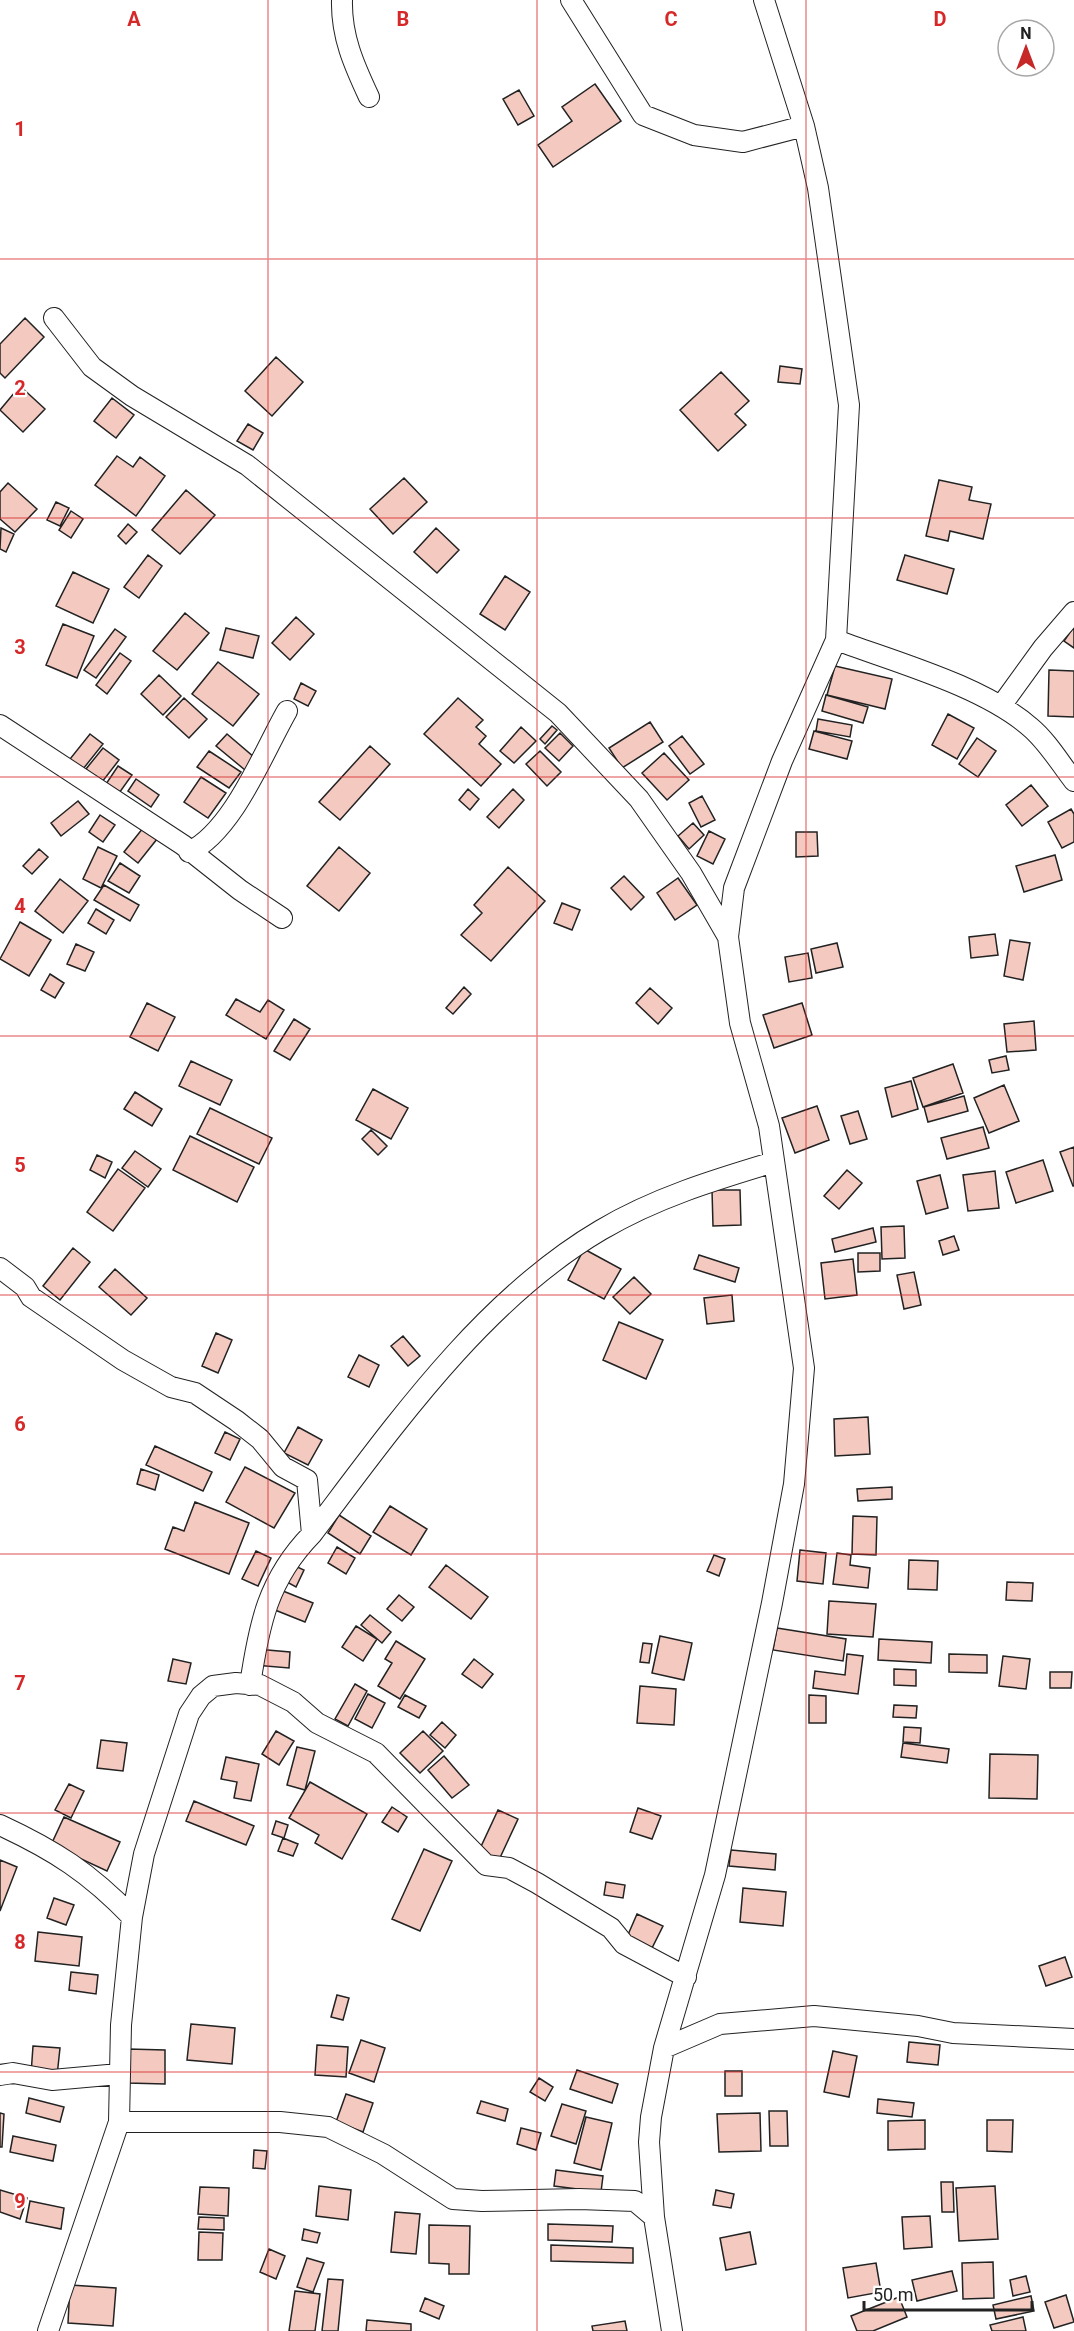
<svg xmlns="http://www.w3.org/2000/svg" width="1074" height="2331" viewBox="0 0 1074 2331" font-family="Roboto,sans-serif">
<rect width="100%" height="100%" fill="#fff"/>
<path fill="#f3c9c0" stroke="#222" stroke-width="1.5" d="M595 84 621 121 553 167 538 145 572 121 562 107Z
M519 90 534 116 518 125 503 99Z
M25 318 44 337 5 378 0 373V344Z
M276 357 303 382 272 416 245 391Z
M780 366 802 369 800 384 778 382Z
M721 372 749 401 735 414 746 425 718 451 680 410Z
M20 386 45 409 23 432 0 410Z
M112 398 134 415 116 438 94 421Z
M248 424 263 433 253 450 237 441Z
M117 456 133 467 140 457 165 476 136 516 95 485Z
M404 478 427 502 393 534 370 509Z
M939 480 972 487 969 500 991 504 983 539 950 531 948 541 926 536Z
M8 483 37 509 15 532 0 519V492Z
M186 490 215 515 180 554 152 530Z
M56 502 69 508 60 526 47 520Z
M71 511 83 519 71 538 59 530Z
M128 524 137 532 126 544 118 536Z
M1 528 14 534 6 552 0 549Z
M436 528 459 550 437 573 414 552Z
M148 555 162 566 139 598 124 587Z
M905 555 954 569 947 594 897 580Z
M73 572 109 589 93 623 56 606Z
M505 576 530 592 505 630 480 614Z
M185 613 209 633 177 670 153 651Z
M296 617 314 634 290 660 272 643Z
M63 624 94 636 77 678 46 665Z
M226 628 259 636 253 658 220 650Z
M1073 628H1074V648L1064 641Z
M115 629 126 637 96 678 84 670Z
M120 653 131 661 107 694 96 685Z
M218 662 259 694 233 726 192 694Z
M835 666 892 679 885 709 827 695Z
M1049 670 1074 671V717L1048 716Z
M159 675 181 696 163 715 141 694Z
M301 683 316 691 308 706 294 699Z
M826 695 868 707 863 723 822 711Z
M184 698 207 719 189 738 166 717Z
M458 698 483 720 476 727 486 736 479 744 501 764 481 786 424 734Z
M948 714 974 728 957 759 932 745Z
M818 719 852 725 850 737 816 731Z
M650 722 663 742 622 768 609 748Z
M552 726 557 730 545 744 540 739Z
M521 727 536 741 514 763 500 751Z
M814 731 852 741 847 759 809 749Z
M560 733 573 746 559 761 545 748Z
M90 734 103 744 83 769 70 759Z
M227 734 255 758 245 770 216 746Z
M682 736 704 764 690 774 669 746Z
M977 738 996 751 978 777 959 764Z
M370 746 390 764 340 820 319 802Z
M103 748 119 760 102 782 86 769Z
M209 751 241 772 229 788 197 767Z
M540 751 561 772 547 786 526 764Z
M664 753 689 780 667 800 642 773Z
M118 766 132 775 117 796 104 787Z
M201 777 226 793 208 818 184 802Z
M136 779 159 795 151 807 128 791Z
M1031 785 1048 806 1022 826 1006 805Z
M468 789 479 799 470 810 459 800Z
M513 789 524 800 499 828 487 817Z
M702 796 715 820 701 827 689 803Z
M78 801 89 814 61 836 51 823Z
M1071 809 1074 814V842L1062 848 1048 822Z
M100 815 115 825 103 842 89 832Z
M693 823 704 835 689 849 678 836Z
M143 828 157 839 138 863 124 852Z
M709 831 725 839 713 864 697 856Z
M796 832H817L818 856 796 857Z
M98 847 117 856 101 888 83 879Z
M339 847 370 873 339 911 307 886Z
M39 849 48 857 32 874 23 866Z
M1055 855 1062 880 1024 892 1016 866Z
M120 863 140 876 129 893 108 881Z
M508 867 545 901 491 961 461 935 482 913 474 905Z
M624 876 644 897 631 910 611 888Z
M678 878 697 905 675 920 657 893Z
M60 879 88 901 63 933 35 911Z
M104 885 139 905 130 921 94 900Z
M562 903 580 910 572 930 554 923Z
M96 909 114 920 106 934 88 923Z
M20 922 51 940 29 976 0 959Z
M995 934 998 955 971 958 969 937Z
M1010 940 1030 943 1023 980 1004 976Z
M837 943 843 967 816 973 811 949Z
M76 944 94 952 85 971 67 964Z
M808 953 812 978 789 982 785 957Z
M50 974 64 983 55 998 41 990Z
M464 987 471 994 453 1014 446 1008Z
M650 988 672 1008 658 1024 636 1003Z
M236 999 260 1012 268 1000 284 1010 266 1039 226 1015Z
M147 1003 175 1017 158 1051 130 1037Z
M802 1003 812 1035 774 1048 763 1015Z
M294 1019 310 1029 290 1060 274 1051Z
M1034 1021 1036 1050 1007 1052 1004 1024Z
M1006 1056 1009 1070 992 1073 989 1060Z
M191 1061 232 1080 220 1105 179 1086Z
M953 1064 963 1093 923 1107 913 1078Z
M911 1081 918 1109 892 1117 885 1088Z
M1004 1085 1019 1121 989 1133 974 1098Z
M373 1089 408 1108 391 1139 356 1120Z
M135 1092 162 1109 152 1126 124 1109Z
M964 1096 968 1111 928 1122 924 1107Z
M817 1106 829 1140 795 1153 782 1118Z
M210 1108 272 1138 259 1164 197 1134Z
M858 1111 867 1139 850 1144 841 1116Z
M983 1127 989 1148 947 1159 941 1138Z
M371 1130 387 1146 378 1155 362 1139Z
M190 1136 254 1167 237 1202 173 1170Z
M1074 1147V1186H1073L1060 1152Z
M135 1151 161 1169 148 1187 122 1168Z
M97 1155 112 1162 105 1178 90 1170Z
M1043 1160 1053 1191 1016 1203 1006 1172Z
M118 1169 145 1188 113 1231 87 1212Z
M847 1170 862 1183 839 1209 824 1196Z
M995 1171 999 1208 968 1211 963 1175Z
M940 1175 948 1208 926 1214 917 1181Z
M712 1190H740L741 1225 713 1226Z
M904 1226 905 1258 882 1259 881 1227Z
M873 1228 876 1242 835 1252 832 1239Z
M954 1236 959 1250 943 1255 939 1241Z
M73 1248 90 1262 60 1300 43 1286Z
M584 1249 621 1269 604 1299 568 1280Z
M858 1253H880V1271L858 1272Z
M699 1255 739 1268 735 1282 694 1269Z
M853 1259 857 1295 825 1299 821 1263Z
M115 1269 147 1298 131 1315 99 1287Z
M914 1272 921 1305 904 1309 897 1275Z
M634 1277 651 1294 630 1314 613 1297Z
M732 1295 734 1321 707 1324 704 1298Z
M619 1322 663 1340 646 1379 603 1360Z
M216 1333 232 1340 218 1373 202 1366Z
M403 1336 420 1356 408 1366 391 1346Z
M359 1355 379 1365 369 1387 348 1377Z
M868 1417 870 1454 835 1456 834 1419Z
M298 1427 322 1440 308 1465 284 1453Z
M225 1432 240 1439 230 1460 215 1453Z
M155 1446 212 1472 203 1491 146 1465Z
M245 1467 295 1493 274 1528 226 1502Z
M141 1469 159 1475 155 1490 137 1484Z
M892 1487V1499L858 1501 857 1489Z
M195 1502 249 1523 229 1574 165 1549 173 1527 184 1531Z
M390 1506 427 1529 411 1555 373 1532Z
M339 1515 371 1536 360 1554 328 1533Z
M853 1516 877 1517 876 1555 852 1554Z
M337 1547 355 1558 346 1574 328 1563Z
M800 1550 826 1553 823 1584 797 1581Z
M256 1551 271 1558 258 1586 242 1579Z
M837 1553 851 1555 850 1565 870 1568 868 1588 833 1584Z
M714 1555 725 1559 719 1576 707 1571Z
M909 1560 938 1561 937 1590 908 1589Z
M293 1565 304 1570 296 1587 285 1581Z
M446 1565 488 1597 471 1619 429 1587Z
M1007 1582 1033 1583 1032 1601 1006 1600Z
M278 1589 313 1603 305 1622 270 1608Z
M399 1595 414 1607 402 1621 387 1609Z
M829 1601 876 1604 873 1637 827 1634Z
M370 1615 391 1632 382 1643 361 1625Z
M356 1626 377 1639 363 1661 342 1647Z
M777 1628 846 1639 843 1661 773 1650Z
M660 1636 692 1643 684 1680 652 1673Z
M879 1639 932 1642 931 1663 878 1660Z
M396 1641 425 1659 400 1699 378 1686 392 1663 385 1659Z
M643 1643 652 1644 649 1663 640 1662Z
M256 1649 290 1652 289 1668 254 1665Z
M847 1654 863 1656 858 1694 813 1688 815 1671 845 1675Z
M949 1654 987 1655V1673L949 1672Z
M1003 1656 1030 1659 1026 1689 999 1686Z
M173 1659 191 1663 186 1684 168 1681Z
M474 1659 493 1674 482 1688 462 1674Z
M894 1669 916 1670V1686L894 1685Z
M1050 1672H1072L1071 1688H1050Z
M355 1684 367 1691 348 1726 335 1719Z
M640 1686 676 1689 674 1725 637 1723Z
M368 1694 385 1703 372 1728 355 1719Z
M405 1695 426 1706 419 1718 398 1707Z
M809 1695 826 1696V1723H809Z
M894 1705 917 1706 916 1718 893 1717Z
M442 1722 456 1735 445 1748 430 1735Z
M904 1727 921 1728 920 1743 903 1742Z
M276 1731 294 1741 279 1765 262 1754Z
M423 1731 443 1751 420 1773 400 1753Z
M101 1740 127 1743 123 1771 97 1768Z
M903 1743 949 1749 947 1763 901 1757Z
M297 1747 315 1751 305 1790 287 1785Z
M990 1754 1038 1755 1037 1799 989 1798Z
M444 1756 469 1785 452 1798 428 1770Z
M226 1757 259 1764 251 1801 234 1798 237 1782 221 1779Z
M310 1782 367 1814 342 1859 315 1843 319 1835 289 1818Z
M69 1784 84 1791 71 1818 55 1810Z
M194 1801 254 1826 246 1845 186 1821Z
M392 1807 407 1817 398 1832 382 1822Z
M638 1808 661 1816 652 1839 630 1832Z
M498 1810 518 1819 498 1862 478 1853Z
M64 1817 120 1842 107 1871 51 1845Z
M276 1821 288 1825 284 1838 272 1834Z
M283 1838 298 1844 293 1856 278 1851Z
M424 1849 452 1861 420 1931 392 1919Z
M731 1850 776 1854 775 1870 729 1866Z
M0 1860 17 1867 0 1911Z
M606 1882 625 1885 623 1898 604 1895Z
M743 1888 786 1892 783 1926 740 1922Z
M54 1898 74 1905 66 1925 47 1918Z
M637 1914 663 1926 652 1948 627 1937Z
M38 1932 82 1937 79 1966 35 1961Z
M1065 1957 1072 1977 1046 1986 1039 1966Z
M71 1972 98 1975 96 1994 69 1990Z
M337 1995 349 1998 343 2020 331 2017Z
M191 2024 235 2028 232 2064 187 2060Z
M361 2040 385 2048 374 2082 349 2073Z
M909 2042 940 2045 938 2065 907 2062Z
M317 2045 348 2047 346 2077 315 2075Z
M33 2046 60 2048 57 2076 31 2074Z
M128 2049 165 2050V2084L127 2083Z
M833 2051 857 2056 849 2097 824 2092Z
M577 2070 618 2084 612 2103 570 2089Z
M725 2071H742V2096H725Z
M539 2078 553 2087 545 2101 530 2092Z
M346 2094 373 2103 363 2132 336 2122Z
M29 2098 64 2107 60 2122 26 2113Z
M878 2099 914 2103 912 2117 877 2113Z
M481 2101 508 2109 505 2121 477 2113Z
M562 2104 586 2111 576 2144 551 2136Z
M769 2111H787L788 2146H770Z
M0 2113 4 2114 2 2147H0Z
M760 2113 761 2151 719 2152 717 2114Z
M586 2117 612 2123 601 2170 574 2163Z
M925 2120V2149L888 2150V2121Z
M987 2120H1013L1012 2152 987 2151Z
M521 2128 541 2133 536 2150 517 2144Z
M13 2136 56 2145 53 2161 10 2152Z
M254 2150 267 2151 265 2169 253 2168Z
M556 2170 603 2176 601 2192 554 2186Z
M941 2182H953L954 2212H942Z
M319 2186 351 2190 348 2220 316 2216Z
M995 2186 998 2239 959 2241 956 2188Z
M200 2187 229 2188 228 2216 198 2214Z
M0 2190 27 2198 20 2219 0 2212Z
M716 2190 734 2194 731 2208 713 2205Z
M30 2201 64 2208 61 2229 26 2222Z
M395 2212 420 2214 416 2254 391 2252Z
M930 2216 932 2247 904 2249 902 2217Z
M199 2217 224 2218V2230L198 2229Z
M548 2224 613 2226 612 2242 548 2240Z
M429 2225 470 2226 469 2274H449V2264L429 2263Z
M304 2229 320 2233 317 2243 302 2240Z
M199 2232 223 2233 222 2260H198Z
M750 2232 756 2264 726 2270 720 2238Z
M551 2245 633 2248V2263L551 2261Z
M269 2249 285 2256 276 2279 260 2272Z
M307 2258 324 2263 313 2292 297 2287Z
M993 2262 994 2298 963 2299 962 2263Z
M876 2263 881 2292 848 2298 843 2268Z
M952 2271 957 2291 917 2301 912 2280Z
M1026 2276 1030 2292 1013 2296 1010 2280Z
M328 2279 343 2280 338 2331H322Z
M70 2285 116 2288 113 2326 68 2323Z
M295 2291 320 2294 315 2331H289Z
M1066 2295 1074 2322 1054 2328 1045 2302Z
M1031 2296 1034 2311 996 2319 993 2305Z
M899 2297 907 2317 873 2331H857L851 2316Z
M425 2298 444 2306 439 2319 420 2311Z
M1023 2317 1026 2331H992L990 2325Z
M367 2320 411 2324V2331H366Z
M625 2321 627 2331H593L592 2326Z"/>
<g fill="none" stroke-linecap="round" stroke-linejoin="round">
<g stroke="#222" stroke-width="22">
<path id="minor" d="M342 0C341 36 354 65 369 97
M571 0 643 115 694 135 743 142 804 126
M54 318 92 367 132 396 247 465 558 713 639 799 691 873 728 937
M836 640C895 662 983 686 1030 727 1047 741 1060 763 1074 781
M1001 706 1043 648 1074 612
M0 725 183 845 240 890 282 918
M189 852C233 831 263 753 287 711
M0 1268 25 1287 31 1297 123 1360 171 1387 195 1393 237 1421 260 1439 283 1467 307 1480 312 1534
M250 1685C259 1624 268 1579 312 1534 394 1426 482 1300 601 1230 655 1198 714 1180 774 1162
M0 1825C54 1850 90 1873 132 1917
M664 2048 720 2024 814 2016 918 2026 953 2033 1074 2039
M0 2075 13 2073 52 2080 119 2074
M119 2122H280L328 2127 383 2154 453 2199 482 2201 579 2199 635 2201 654 2217
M48 2331 119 2122 121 2025 132 1917 144 1854 189 1714 201 1696 213 1686 236 1683 260 1685 293 1702 317 1723 376 1753 486 1865 509 1868 537 1883 611 1928 624 1944 686 1977
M672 2331 654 2217 649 2142 651 2117 664 2048 715 1875 772 1603 794 1484 804 1368 769 1126 740 1023 728 937 734 888 782 761 836 640 849 405 818 188 804 126 764 0"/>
</g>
<use href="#minor" stroke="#fff" stroke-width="20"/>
</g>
<path fill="none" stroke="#d62828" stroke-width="1.5" stroke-opacity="0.55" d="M268 0V2331M537 0V2331M806 0V2331M0 259H1074M0 518H1074M0 777H1074M0 1036H1074M0 1295H1074M0 1554H1074M0 1813H1074M0 2072H1074"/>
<g font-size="20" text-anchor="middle" font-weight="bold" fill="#d62828" stroke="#fff" stroke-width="4.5" stroke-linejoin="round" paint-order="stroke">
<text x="134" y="26">A</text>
<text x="403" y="26">B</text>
<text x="671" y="26">C</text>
<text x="940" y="26">D</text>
<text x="20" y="136">1</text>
<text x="20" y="395">2</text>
<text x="20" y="654">3</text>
<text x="20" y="913">4</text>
<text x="20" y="1172">5</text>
<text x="20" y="1431">6</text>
<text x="20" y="1690">7</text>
<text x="20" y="1949">8</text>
<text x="20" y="2208">9</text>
</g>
<g transform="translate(1026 48)"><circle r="28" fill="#ffffff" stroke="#a7a7a7" stroke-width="1.5"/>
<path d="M0-4.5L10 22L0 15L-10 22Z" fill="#c62828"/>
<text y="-9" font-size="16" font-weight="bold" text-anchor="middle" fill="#222222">N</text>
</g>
<path d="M864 2301v9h168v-9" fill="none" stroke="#222222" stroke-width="3"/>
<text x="873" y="2301" font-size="18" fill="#222222" stroke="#ffffff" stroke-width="4.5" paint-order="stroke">50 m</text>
</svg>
